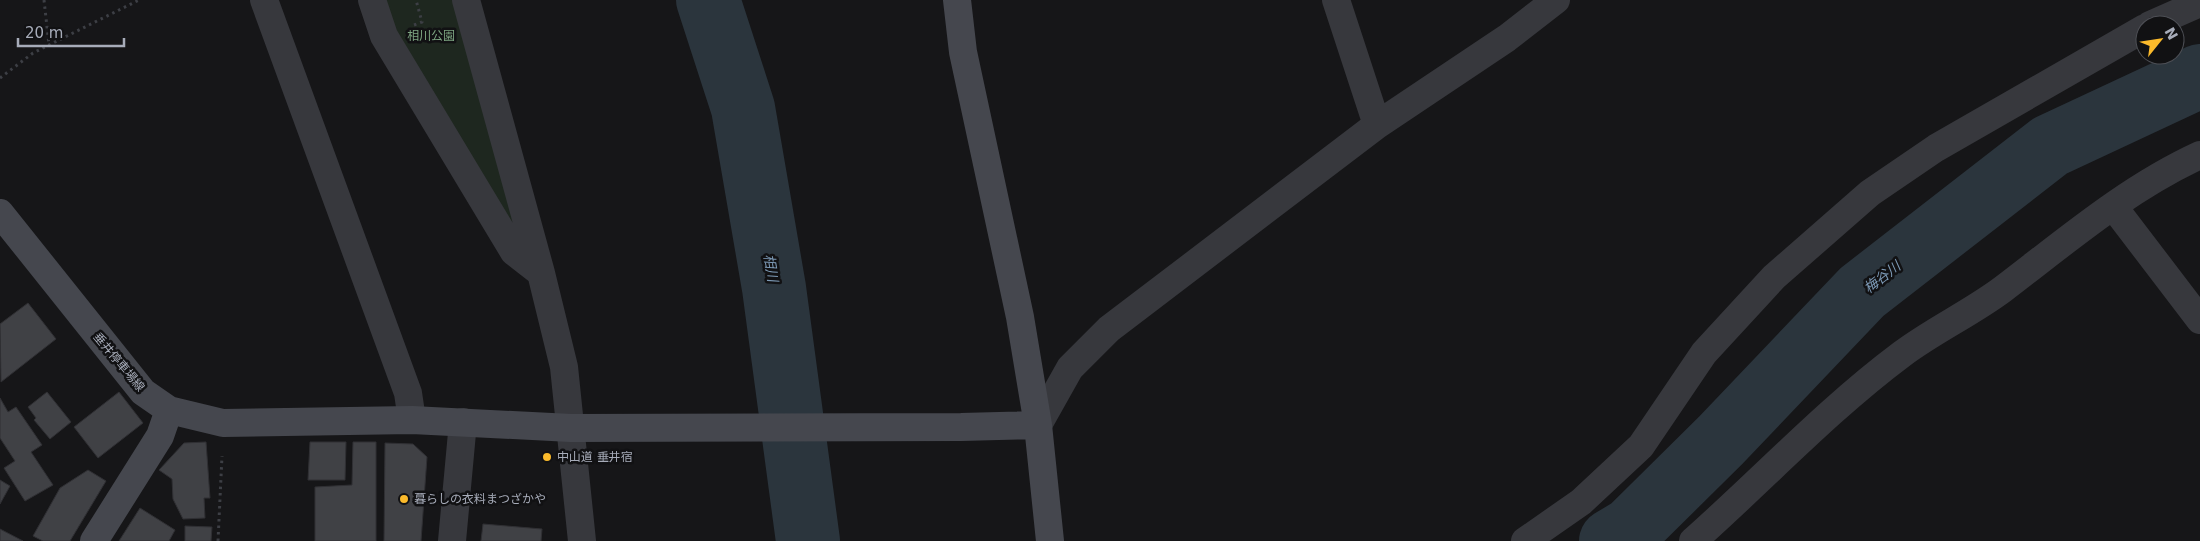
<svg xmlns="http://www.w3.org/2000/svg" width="2200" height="541" viewBox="0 0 2200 541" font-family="'DejaVu Sans','Noto Sans JP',sans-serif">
<rect width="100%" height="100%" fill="#161618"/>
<path fill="#1e271f" d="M377 0H456L520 236 385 26Z"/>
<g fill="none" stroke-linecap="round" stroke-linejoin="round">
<path stroke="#2b353d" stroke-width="64" d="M708 0 743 108 774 288 808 541
M1611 541 1631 529 1721 440 1862 292 2050 146 2200 76"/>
</g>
<path fill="#404145" stroke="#303034" d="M28 303 56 339 1 382 0 324Z
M47 392 71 422 50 439 34 420 36 418 28 407Z
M119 392 143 423 98 458 74 427Z
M0 398 8 412 16 407 42 445 31 452 53 485 25 501 4 468 15 461 0 438Z
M206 442 210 498H204L205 518 183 519 173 499 172 479 159 470 184 443Z
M310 442H346L345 480H308Z
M353 442H376V541H315V487L352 485Z
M385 443 413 444 427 457 421 541H384Z
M88 470 106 481 70 541H43L33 536 60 488Z
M0 480 10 486 0 504Z
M140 508 175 530 169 541H119Z
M483 524 542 529 541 541H481Z
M185 526 212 527 211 541H185Z
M0 529 23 541H0Z"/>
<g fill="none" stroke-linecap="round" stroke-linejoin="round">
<path stroke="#3d3f45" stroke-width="3" stroke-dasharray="2.5 4" stroke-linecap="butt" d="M44 0 49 45
M414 25 422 22 416 0
M0 78 33 53 139 0
M218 541 222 456"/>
<path stroke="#37383d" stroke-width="28" d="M264 0 408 393 412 420
M372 0 384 36 514 252 541 273
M466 0 541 273 564 367 582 541
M1336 0 1377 125
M2150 25 2200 3
M2113 206 2200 320
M1038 425 1070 368 1109 329 1377 125 1507 38 1556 0
M452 541 463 422
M1525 541 1581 502 1641 446 1704 353 1774 277 1870 193 1936 148 2145 28
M1693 541C1763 479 1827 410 1902 354 1934 330 1971 313 2003 289 2066 241 2128 188 2200 155"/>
<path stroke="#45474e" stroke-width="28" d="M957 0 963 52 1020 317 1038 425 1050 541
M0 213 143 392 169 410 223 423 412 420 571 428 961 427 1038 425
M94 541 160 436 169 410"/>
</g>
<g fill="#fbba2b" stroke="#111113" stroke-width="2">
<circle cx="547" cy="457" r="5"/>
<circle cx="404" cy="499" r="5"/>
</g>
<g text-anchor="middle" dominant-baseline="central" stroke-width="5" stroke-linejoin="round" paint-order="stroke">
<g font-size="12" fill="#7da581" stroke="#111113">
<text x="431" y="36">相川公園</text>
</g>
<g font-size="12" fill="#a7acb9" stroke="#111113">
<text transform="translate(119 362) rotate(50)">垂井停車場線</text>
</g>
<g font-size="12" fill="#a7acb9" stroke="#111113" text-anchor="start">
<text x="557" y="457">中山道 垂井宿</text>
<text x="414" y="499">暮らしの衣料まつざかや</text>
</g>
<g font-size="14" font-style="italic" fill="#7d9ab6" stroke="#111113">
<text transform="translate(771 268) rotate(80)">相川</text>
<text transform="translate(1882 277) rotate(-38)">梅谷川</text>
</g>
</g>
<g transform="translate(2160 40) rotate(60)"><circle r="24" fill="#111113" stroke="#4d4f55"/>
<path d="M0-4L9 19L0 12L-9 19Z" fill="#fbba2b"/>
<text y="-8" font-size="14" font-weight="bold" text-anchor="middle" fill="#a7acb9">N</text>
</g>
<path d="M18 38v8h106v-8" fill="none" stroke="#a7acb9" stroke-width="2.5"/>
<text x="25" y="38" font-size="15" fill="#a7acb9" stroke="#111113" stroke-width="4" paint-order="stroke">20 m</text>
</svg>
